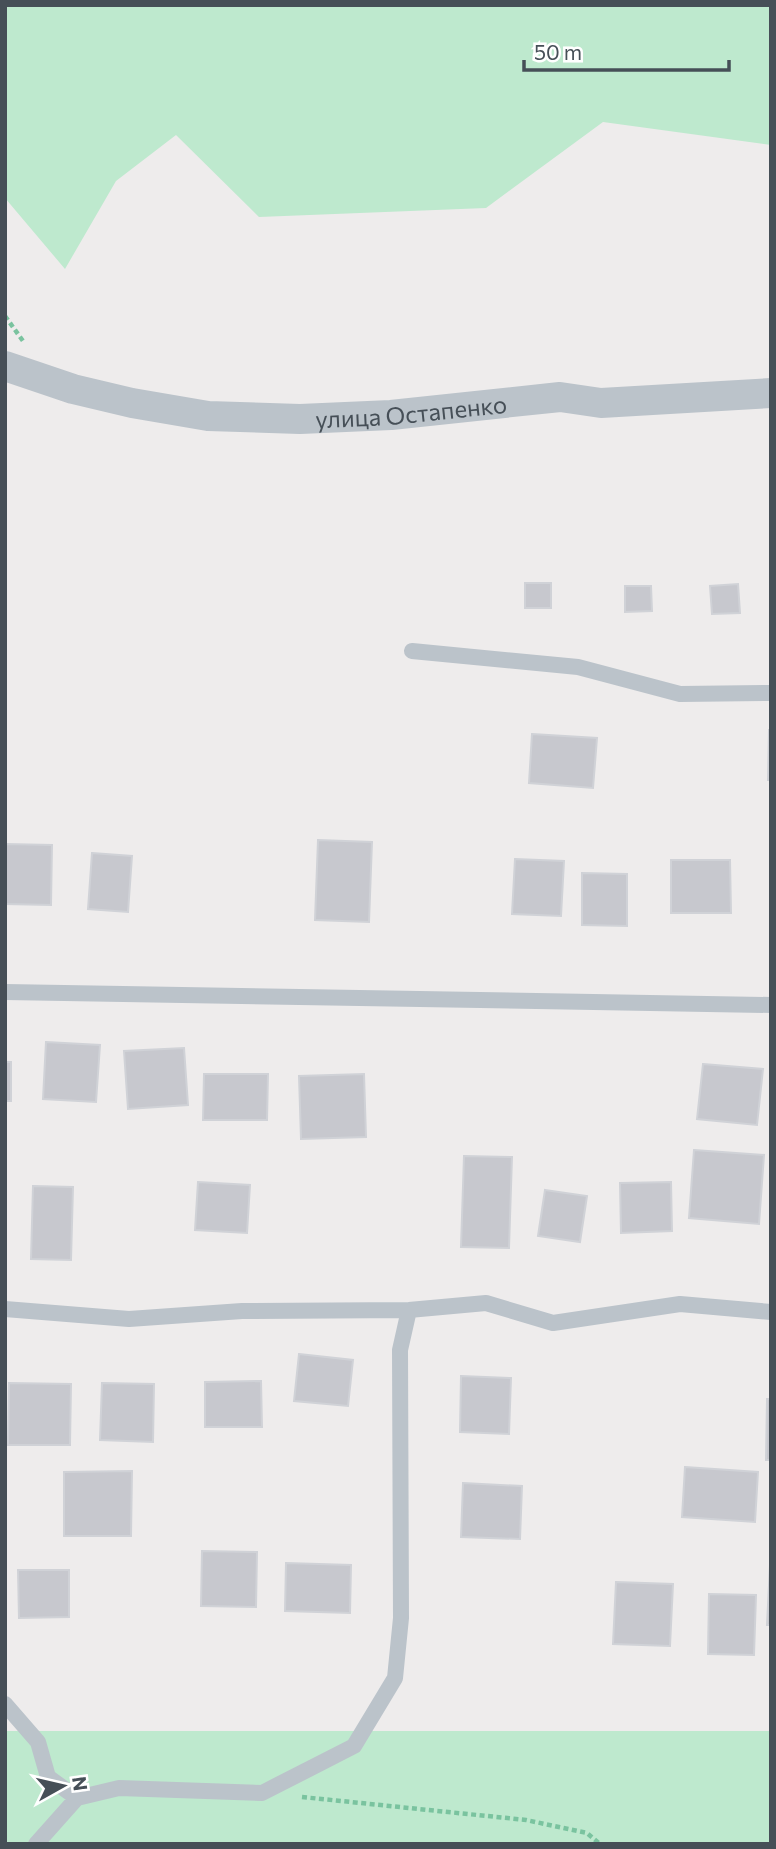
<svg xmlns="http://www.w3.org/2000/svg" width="776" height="1849" viewBox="0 0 776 1849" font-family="Commissioner,sans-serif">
<rect width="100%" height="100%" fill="#eeecec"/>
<path fill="#bee9ce" d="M5 5H771V145L603 122 486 208 259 217 176 135 116 181 65 269 5 198Z
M5 1731H771V1844H5Z"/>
<path fill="#c7c8ce" stroke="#d0d2d7" stroke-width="2" d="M525 583H551V608H525Z
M738 584 740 613 712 614 710 586Z
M625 586H651L652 611 625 612Z
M769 730H771V780H768Z
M532 734 597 738 593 788 529 783Z
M318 840 372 842 369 922 315 920Z
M5 844 52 845 51 905 5 904Z
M92 853 132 856 128 912 88 909Z
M515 859 564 861 561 916 512 914Z
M671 860H730L731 913H671Z
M582 873 627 874V926L582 925Z
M46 1042 100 1045 96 1102 43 1099Z
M184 1048 188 1105 128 1109 124 1051Z
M5 1062H11V1101H5Z
M703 1064 763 1069 757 1125 697 1119Z
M204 1074H268L267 1120H203Z
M364 1074 366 1137 301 1139 299 1076Z
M694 1150 764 1155 759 1224 689 1218Z
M464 1156 512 1157 509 1248 461 1247Z
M198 1182 250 1185 247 1233 195 1230Z
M671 1182 672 1231 621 1233 620 1183Z
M33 1186 73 1187 71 1260 31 1259Z
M545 1190 587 1196 580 1242 538 1236Z
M299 1354 353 1360 348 1406 294 1401Z
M461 1376 511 1378 509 1434 460 1432Z
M261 1381 262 1427H205V1382Z
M9 1383 71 1384 70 1445H8Z
M102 1383 154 1384 153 1442 100 1440Z
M767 1399H771V1460H766Z
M685 1467 758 1472 755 1522 682 1517Z
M132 1471 131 1536H64V1472Z
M463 1483 522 1486 520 1539 461 1537Z
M202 1551 257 1552 256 1607 201 1606Z
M286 1563 351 1565 350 1613 285 1611Z
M770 1565H771V1625H767Z
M18 1570H69V1617L19 1618Z
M616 1582 673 1584 670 1646 613 1644Z
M709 1594 756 1595 754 1655 708 1654Z"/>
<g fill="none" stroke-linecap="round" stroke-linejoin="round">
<path stroke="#7ac39f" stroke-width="4.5" stroke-dasharray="5 3.5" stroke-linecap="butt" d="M5 316 23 341
M302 1797 526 1820 587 1833 600 1844"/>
<path stroke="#bbc3ca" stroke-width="16" d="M412 651 578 667 680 694 771 693
M5 992 771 1005
M5 1309 129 1319 242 1311 409 1310 486 1303 553 1323 680 1304 771 1312
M5 1704 38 1742 48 1777 77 1798
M36 1844 77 1798 119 1788 262 1793 354 1746 395 1678 401 1618 400 1350 409 1310"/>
<path stroke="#bbc3ca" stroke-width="30" id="s1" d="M5 366 73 389 132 403 208 416 300 419 391 415 560 397 601 403 771 393"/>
</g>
<g text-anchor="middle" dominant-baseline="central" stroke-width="7" stroke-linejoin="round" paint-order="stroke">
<g font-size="24" fill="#464f57" stroke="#fff">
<text stroke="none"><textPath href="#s1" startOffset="413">улица Остапенко</textPath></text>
</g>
</g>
<rect width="776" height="1849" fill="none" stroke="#464f57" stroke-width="14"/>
<g transform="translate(63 1786) rotate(82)" stroke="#ffffff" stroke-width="5" paint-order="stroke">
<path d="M0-5L12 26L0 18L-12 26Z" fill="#464f57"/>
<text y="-10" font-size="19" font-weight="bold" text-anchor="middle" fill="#464f57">N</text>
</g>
<path d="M524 60v10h205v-10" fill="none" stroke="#464f57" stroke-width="3.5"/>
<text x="534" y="60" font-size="21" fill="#464f57" stroke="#ffffff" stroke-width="5" paint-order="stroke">50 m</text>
</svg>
